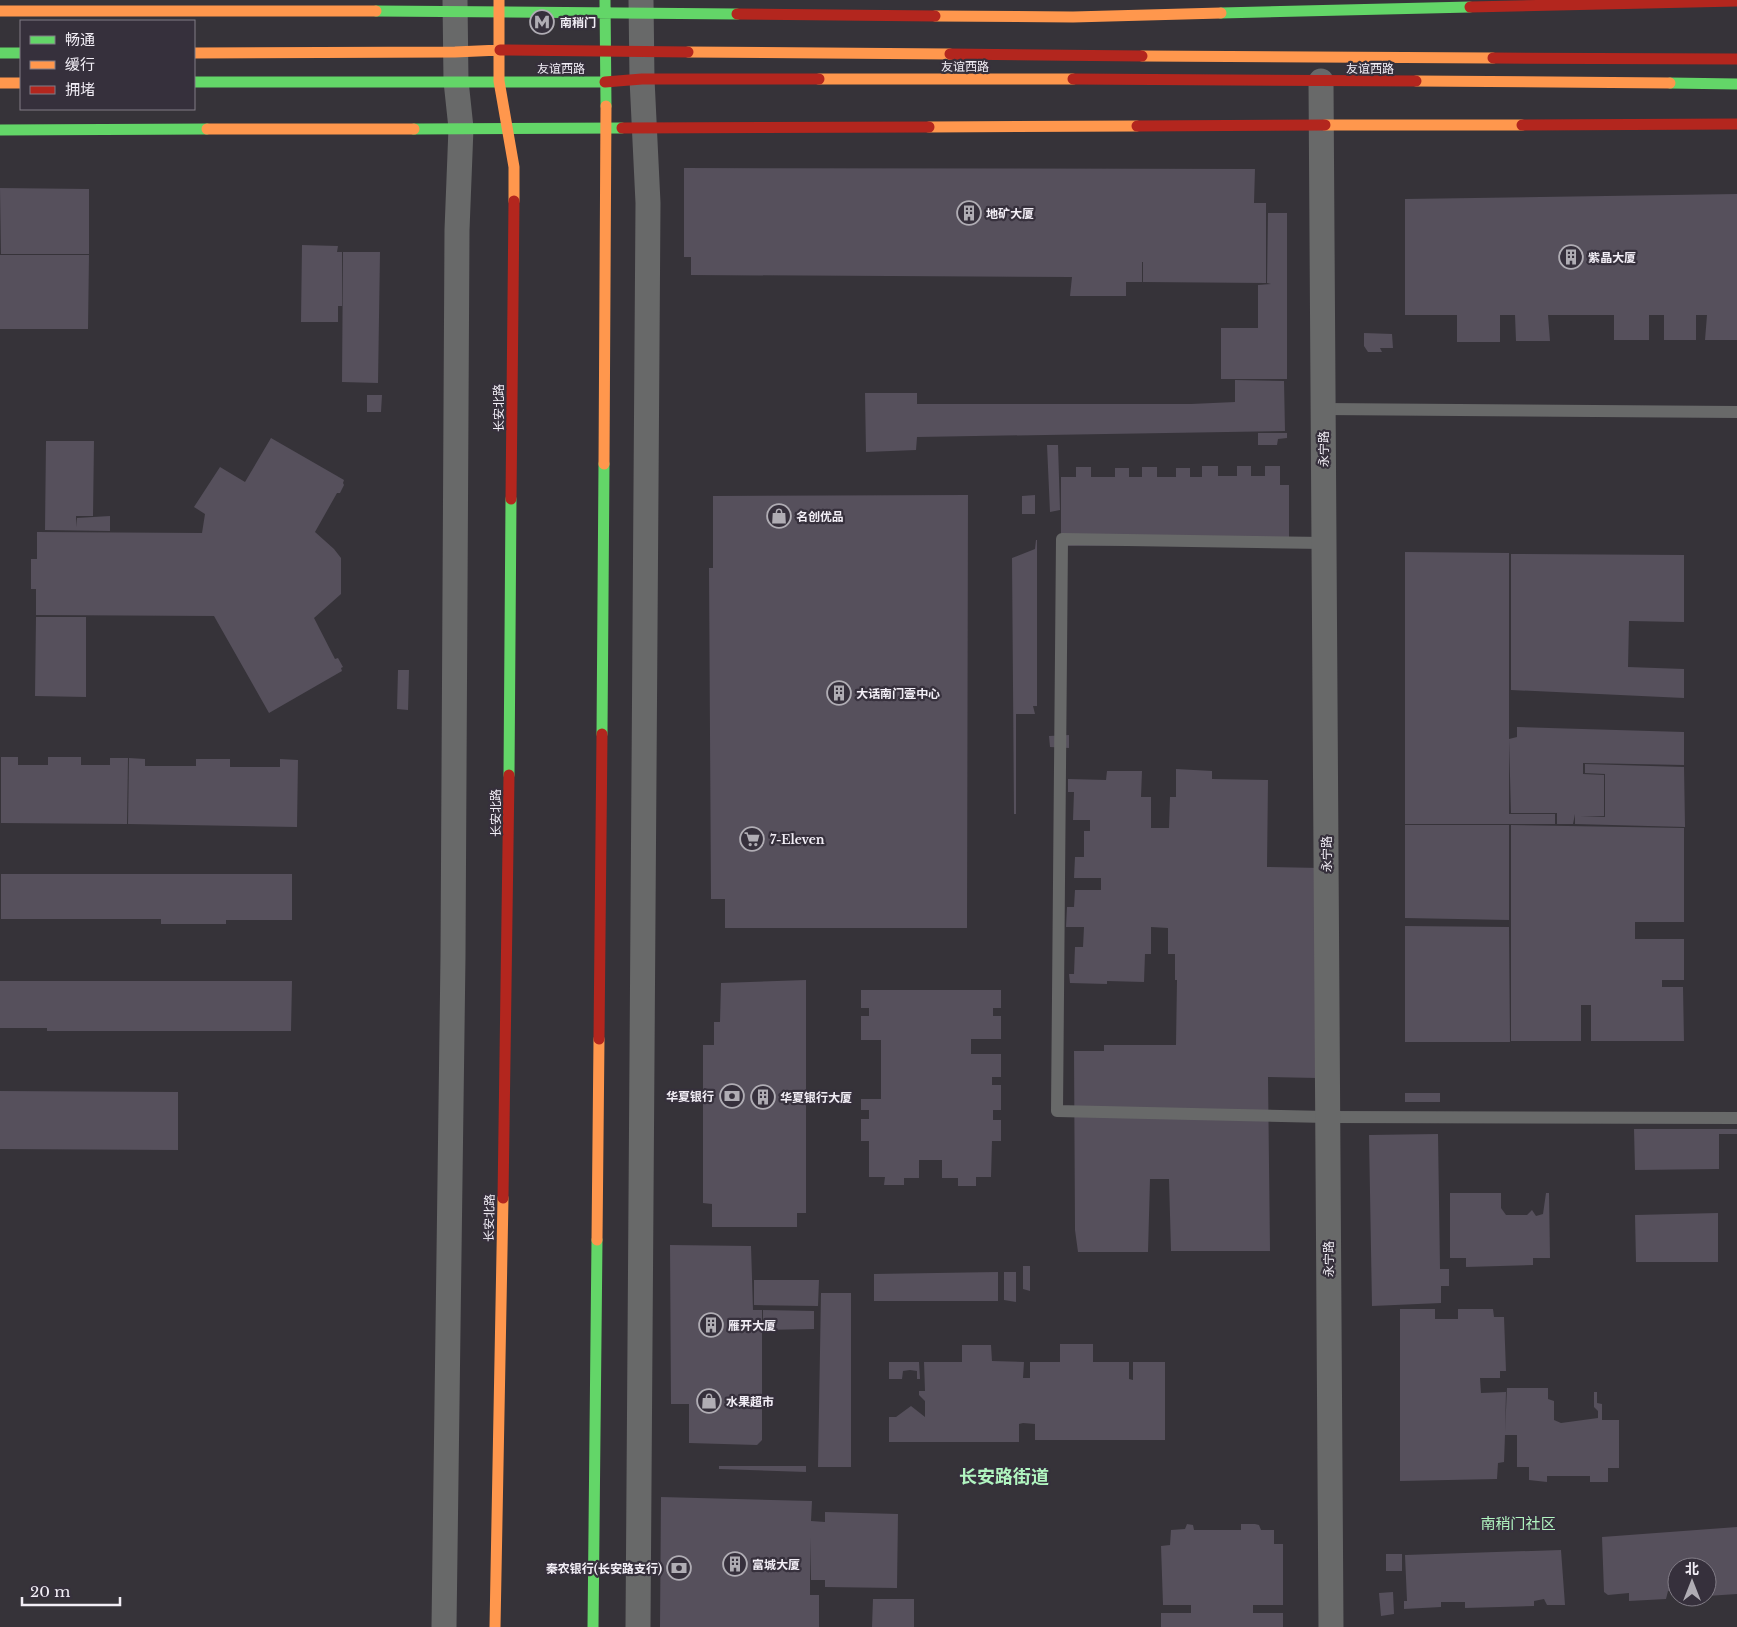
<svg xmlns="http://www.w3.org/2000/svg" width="1737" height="1627" viewBox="0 0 1737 1627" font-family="'Libre Baskerville','Noto Sans SC',serif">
<rect width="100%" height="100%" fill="#363339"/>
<path fill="#56505c" d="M684 168 1255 169 1254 203H1266V283L1143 282V262H1142V282H1126V296H1070L1072 277 691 275V257H684Z
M0 188 89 189V254H1Z
M1737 194V340H1705L1707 315H1696V340H1664V315H1649V340H1614V315H1548L1550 341H1516L1515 315H1500V342H1457V315H1405V199Z
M1268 213H1287V379H1221V328H1258V285L1271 284 1267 283Z
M302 245 338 246 337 252H342V306H338V322H301Z
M343 252H380L378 383 342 382Z
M0 255H89L88 329H0Z
M1364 333 1392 334 1393 348H1380L1382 352H1368L1364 346Z
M1235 380 1284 381 1285 431 917 437 916 450 866 452 865 393H917V404H1191L1235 402Z
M367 395H382L381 412H367Z
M1258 433H1287V438L1278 439 1277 445H1258Z
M271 438 344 480 343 483 344 485 340 493H337L315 532 334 549 341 558V594L314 618 335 659 338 658 343 667 341 668 342 671 269 713 214 616 36 615V589H31V559H37V532L202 533 205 514 194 507 220 467 245 482Z
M46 441H94L93 516H76V527L77 518 110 516V531L45 530Z
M1047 445H1058L1060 510 1050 512Z
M1202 466H1218V476H1237V466H1251V476H1265V466H1280V485H1289V545L1061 546V477H1076V467H1091V477H1115V468H1129V477H1142V467H1157V477H1176V468H1190V477H1202Z
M968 495 967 928H725V899H711L709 568H713V496Z
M1035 495V514H1022V496Z
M1036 540H1037V706H1033L1035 714H1016V814H1014L1012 558 1035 549Z
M1405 552 1509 553V814H1555V824H1405Z
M1511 554 1684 555V622L1629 621 1628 667 1684 669V698L1511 690Z
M36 617H86V697L35 696Z
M398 670H409L408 710 397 709Z
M1517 727 1684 732V765L1583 763V774L1604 775V816H1580L1605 817V774L1585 773V764L1684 767 1685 827 1575 824V814L1573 824H1557V813H1511L1509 739 1517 737Z
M1069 735V748L1050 747 1049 736Z
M1 757H18V765H48V757H81V765H110V758H128L127 824 1 823Z
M129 758 145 759V766H196V759H230V767H280V759L298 760 297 827 128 824Z
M1176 769 1212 771V779L1268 780 1267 867 1321 868 1317 1078 1268 1077 1270 1251H1171L1169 1179H1150L1148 1252H1078L1075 1230 1074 1051H1104V1045H1176L1177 980H1175V954H1168V928L1151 927V954H1145L1144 982 1107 981V984L1070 983 1069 974H1074L1075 947H1083L1084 927H1066L1067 907H1074L1075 890H1101V878H1074L1075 857H1084V831H1090V820H1073L1074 792H1068V779L1106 780 1107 771H1142L1141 797H1151V828H1169L1170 797H1176Z
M1405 825H1509V920L1405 918Z
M1511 825 1684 828V922H1635V939H1684V980H1662V987H1683L1684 1041H1591V1005H1581V1041H1511Z
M1 874H292V920H226V924H161V919H1Z
M1405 926 1509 927 1510 1042H1405Z
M806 980V1213H797V1227H712V1204L703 1203V1045H714V1022H720L721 983Z
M0 981H292L291 1031H47V1028H0Z
M861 990H1001V1008H993V1016H1001V1039H971V1054H1001V1077H992V1085H1001V1110H993V1120H1001V1141H992L991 1177H976V1186H958V1178H942V1160H919V1178H904V1185H884L885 1177H869V1141H861V1119H869V1110H861V1099H881V1040H861V1016H869V1008H861Z
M0 1091 178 1092V1150L0 1149Z
M1405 1093H1440V1102H1405Z
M1634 1129H1737V1134H1719V1169L1635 1170Z
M1438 1134 1440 1269H1449V1286H1441V1303L1372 1306 1369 1135Z
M1450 1193H1501V1208L1506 1215H1527L1532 1210 1536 1216 1543 1214 1546 1193H1549L1550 1258H1533V1265L1466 1267V1258H1450Z
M1718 1213V1262H1636L1635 1215Z
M670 1245 751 1246 753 1310H762V1440L757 1445 689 1443V1404H671Z
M1023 1266H1030V1291L1023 1289Z
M998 1272V1301H874V1274Z
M1004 1272H1016V1302L1004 1300Z
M754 1280H819L818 1306 754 1305Z
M821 1293H851V1467H818Z
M1400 1309H1435V1319H1458V1309H1493L1494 1317H1504L1506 1371H1500V1378H1480L1481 1393 1506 1392 1505 1432 1507 1388H1548V1399L1554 1401V1420L1561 1423 1598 1418V1411L1594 1407V1392H1597V1403L1602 1404V1420H1619V1468H1608V1482H1590V1476H1547V1482L1529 1480V1467H1517V1435H1505L1504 1462 1498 1463 1497 1479 1400 1481Z
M763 1310 814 1311V1329L763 1330Z
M1060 1344H1093V1362H1129V1379L1133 1380V1362H1165V1440H1035V1424L1023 1423 1019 1424V1442H889V1417H896L911 1406 925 1417V1401L919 1395V1391H925L924 1362H962V1345H991L992 1361 1024 1362 1023 1378H1030V1362H1060Z
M889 1362H919L920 1379H917V1371L910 1370 903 1371 902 1379H889Z
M719 1466H806V1472L719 1469Z
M661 1497 812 1501 811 1521 825 1522V1512L898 1514 897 1588 825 1587V1580H811L810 1538V1595H819V1627H660Z
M1187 1524 1193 1525 1194 1530H1241V1524H1255L1259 1525 1261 1530H1274V1544H1283V1605H1253V1613H1283V1627H1161V1613H1191V1605H1163L1161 1546 1170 1545 1171 1530 1185 1529Z
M1737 1527V1594L1707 1596V1567H1677V1590L1668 1591 1666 1599 1629 1601V1593L1608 1595 1604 1592 1602 1537Z
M1561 1550 1565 1605H1547L1544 1599 1534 1601V1606L1465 1608V1602H1441V1607L1404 1609V1601H1407L1405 1555Z
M1386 1554H1402V1571H1386Z
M1393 1592 1394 1614 1381 1616 1379 1593Z
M873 1599H914V1627H872Z"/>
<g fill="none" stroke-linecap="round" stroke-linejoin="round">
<path stroke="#686969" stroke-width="12" d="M1323 409 1737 412
M1324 543 1062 539 1057 1111 1327 1117 1737 1118"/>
<path stroke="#686969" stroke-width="25" d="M1321 81 1331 1627
M444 1627 453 956 457 230 461 128 456 81 455 0
M638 1627 648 203 642 79 641 0"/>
<path stroke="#63d668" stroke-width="11" d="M605 0 606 106
M376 11 737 14
M1221 13 1470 7
M0 53H21
M194 82H605
M1670 83 1737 84
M414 129 622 128
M0 130 207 129
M602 734 604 464
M509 775 511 499
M593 1627 597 1240"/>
<path stroke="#ff974d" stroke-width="11" d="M499 0V81L514 167V201
M0 11H376
M935 16 1073 17 1221 13
M688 52 950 54
M194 53 455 52 500 50
M1142 56 1493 58
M819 79H1073
M1416 81 1670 83
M0 83H21
M1325 125H1522
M929 127 1137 126
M207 129H414
M604 464 606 106
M597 1240 599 1039
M495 1627 503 1198"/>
<path stroke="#b3261e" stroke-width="11" d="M1470 7 1737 1
M737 14 935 16
M500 50 688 52
M950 54 1142 56
M1493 58 1737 59
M1073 79 1416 81
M605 82 642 79H819
M1522 125 1737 124
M1137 126 1325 125
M622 128 929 127
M511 499 514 201
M599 1039 602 734
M503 1198 509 775"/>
</g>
<defs>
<g id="metro-ring" transform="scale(1.25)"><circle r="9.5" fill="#36303c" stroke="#b0adb4" stroke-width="1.5"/><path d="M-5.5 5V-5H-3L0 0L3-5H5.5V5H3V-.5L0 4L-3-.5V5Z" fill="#b0adb4"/></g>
<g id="building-ring" transform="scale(1.25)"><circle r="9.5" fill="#36303c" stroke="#b0adb4" stroke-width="1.5"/><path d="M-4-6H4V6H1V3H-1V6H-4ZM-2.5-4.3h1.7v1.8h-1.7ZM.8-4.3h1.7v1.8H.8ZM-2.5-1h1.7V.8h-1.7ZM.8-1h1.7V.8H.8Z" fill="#b0adb4"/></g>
<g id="shop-ring" transform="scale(1.25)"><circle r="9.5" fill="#36303c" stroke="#b0adb4" stroke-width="1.5"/><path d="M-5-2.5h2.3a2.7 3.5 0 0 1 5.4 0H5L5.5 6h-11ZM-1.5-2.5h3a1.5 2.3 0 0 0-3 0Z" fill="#b0adb4"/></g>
<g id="supermarket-ring" transform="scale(1.25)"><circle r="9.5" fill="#36303c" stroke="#b0adb4" stroke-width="1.5"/><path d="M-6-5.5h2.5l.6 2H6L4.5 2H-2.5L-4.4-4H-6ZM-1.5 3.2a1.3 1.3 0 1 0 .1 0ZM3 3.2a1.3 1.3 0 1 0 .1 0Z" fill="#b0adb4"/></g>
<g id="bank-ring" transform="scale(1.25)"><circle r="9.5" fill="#36303c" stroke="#b0adb4" stroke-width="1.5"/><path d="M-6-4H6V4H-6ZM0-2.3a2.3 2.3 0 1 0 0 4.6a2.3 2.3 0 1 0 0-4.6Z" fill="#b0adb4"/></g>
</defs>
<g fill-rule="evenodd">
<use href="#metro-ring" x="542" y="22"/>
<use href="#building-ring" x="969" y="213"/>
<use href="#building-ring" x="1571" y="257"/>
<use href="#shop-ring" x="779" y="516"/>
<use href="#building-ring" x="839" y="693"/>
<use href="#supermarket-ring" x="752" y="839"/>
<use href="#bank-ring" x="732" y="1096"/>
<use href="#building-ring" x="763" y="1097"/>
<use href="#building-ring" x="711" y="1325"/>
<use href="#shop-ring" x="709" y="1401"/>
<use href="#building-ring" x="735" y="1564"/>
<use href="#bank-ring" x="679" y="1568"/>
</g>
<g text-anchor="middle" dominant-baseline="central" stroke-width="4.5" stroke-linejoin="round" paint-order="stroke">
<g font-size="12" font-weight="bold" fill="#f2eef6" stroke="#36303c" text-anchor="start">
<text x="560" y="22">南稍门</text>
<text x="986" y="213">地矿大厦</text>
<text x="1588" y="257">紫晶大厦</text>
<text x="796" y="516">名创优品</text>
<text x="856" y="693">大话南门壹中心</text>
<text x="770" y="839">7-Eleven</text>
<text x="714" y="1096" text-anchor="end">华夏银行</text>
<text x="780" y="1097">华夏银行大厦</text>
<text x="728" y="1325">雁开大厦</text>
<text x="726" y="1401">水果超市</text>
<text x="752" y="1564">富城大厦</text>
<text x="662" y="1568" text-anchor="end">秦农银行(长安路支行)</text>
</g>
<g font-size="12" fill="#f2eef6" stroke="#36303c">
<text x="965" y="66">友谊西路</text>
<text x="561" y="68">友谊西路</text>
<text x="1370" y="68">友谊西路</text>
<text transform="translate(498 408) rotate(-90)">长安北路</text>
<text transform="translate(1323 449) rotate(-90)">永宁路</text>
<text transform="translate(495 813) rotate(-90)">长安北路</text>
<text transform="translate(1326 854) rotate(-90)">永宁路</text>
<text transform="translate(489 1218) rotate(-89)">长安北路</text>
<text transform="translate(1328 1259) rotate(-90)">永宁路</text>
</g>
<g font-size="15" fill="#b1f5c0" stroke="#36303c">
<text x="1518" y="1523">南稍门社区</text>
</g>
<g font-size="18" font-weight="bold" fill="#b1f5c0" stroke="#36303c">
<text x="1004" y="1477">长安路街道</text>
</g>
</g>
<rect x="20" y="20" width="175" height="90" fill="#36303c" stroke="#817c86"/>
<rect x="30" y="36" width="25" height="8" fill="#63d668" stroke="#817c86"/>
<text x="65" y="45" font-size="15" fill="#f2eef6">畅通</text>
<rect x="30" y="61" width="25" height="8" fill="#ff974d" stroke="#817c86"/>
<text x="65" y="70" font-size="15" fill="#f2eef6">缓行</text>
<rect x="30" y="86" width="25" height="8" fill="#b3261e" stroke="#817c86"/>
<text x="65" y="95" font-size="15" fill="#f2eef6">拥堵</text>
<g transform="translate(1692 1582)"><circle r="24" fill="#36303c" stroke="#817c86"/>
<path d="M0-4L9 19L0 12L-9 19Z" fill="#b0adb4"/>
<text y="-8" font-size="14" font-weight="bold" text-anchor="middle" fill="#f2eef6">北</text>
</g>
<path d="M22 1597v8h98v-8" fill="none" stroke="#f2eef6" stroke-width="2.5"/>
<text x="30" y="1597" font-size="15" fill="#f2eef6" stroke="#36303c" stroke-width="4" paint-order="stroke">20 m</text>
</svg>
